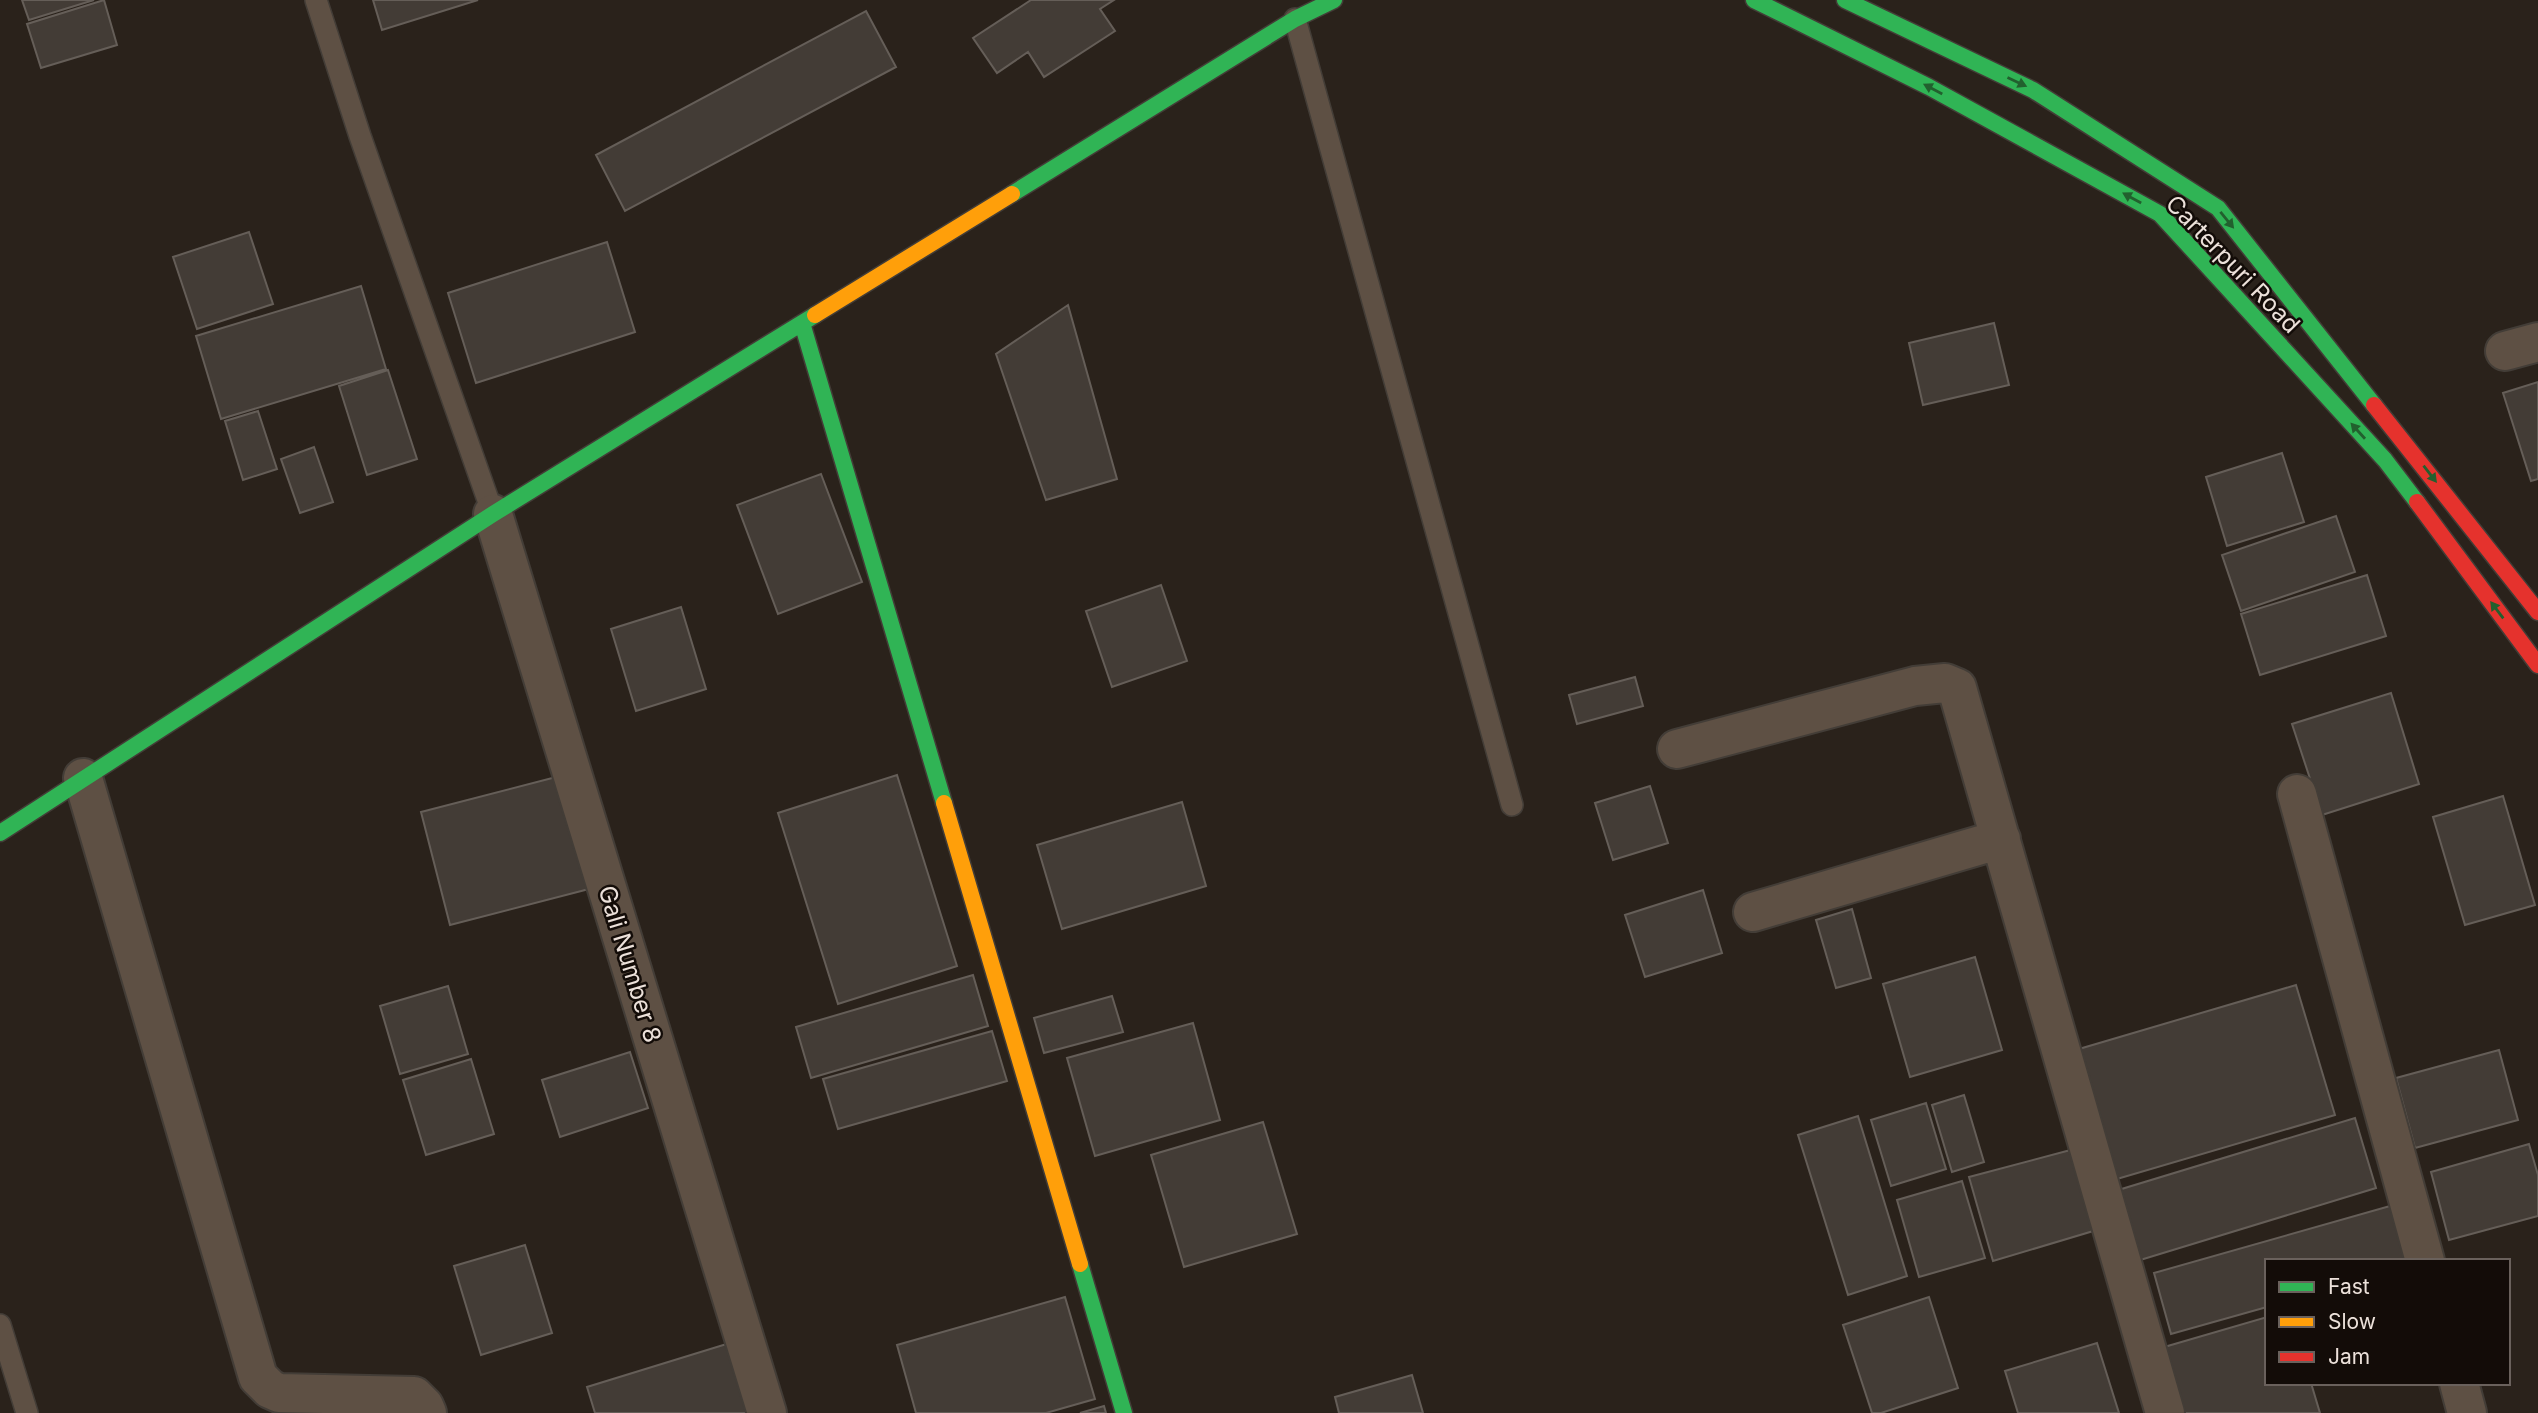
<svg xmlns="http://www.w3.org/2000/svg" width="2538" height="1413" viewBox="0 0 2538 1413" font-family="Inter,sans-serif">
<rect width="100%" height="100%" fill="#2a221b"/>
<path fill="#433c36" stroke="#655e58" stroke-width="2" d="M22 0H94L29 20Z
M104 0 117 45 41 68 27 24Z
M373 0H478L382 30Z
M1031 0H1114L1100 9 1115 31 1044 77 1028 52 997 73 973 38Z
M866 11 896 67 625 211 596 155Z
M249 232 273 304 197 329 173 257Z
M607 242 635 332 476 383 448 293Z
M361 286 386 369 221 419 196 336Z
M1068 305 1117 479 1046 500 996 354Z
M1994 323 2009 385 1923 405 1909 343Z
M388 370 417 459 367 475 339 386Z
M2538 382V479L2531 481 2503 393Z
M258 411 277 469 243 480 225 421Z
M314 447 333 502 300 513 281 459Z
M2282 453 2304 522 2227 546 2206 477Z
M821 474 862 582 778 614 737 505Z
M2336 516 2355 572 2241 611 2222 555Z
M2367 575 2386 636 2260 675 2241 614Z
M1161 585 1187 661 1112 687 1086 611Z
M681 607 706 689 636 711 611 629Z
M1635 677 1643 706 1577 724 1569 695Z
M2391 693 2419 784 2322 815 2292 724Z
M897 775 957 966 838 1004 778 813Z
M560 776 589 889 450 925 421 812Z
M1650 786 1668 843 1613 860 1595 803Z
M2503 796 2535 905 2465 925 2433 817Z
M1182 802 1206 886 1062 929 1037 845Z
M1703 890 1722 953 1645 977 1625 915Z
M1852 909 1871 978 1836 988 1816 920Z
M1975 957 2002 1050 1910 1077 1883 984Z
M973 975 988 1026 811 1078 796 1027Z
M2296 985 2335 1115 2117 1179 2079 1049Z
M448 986 468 1054 400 1074 380 1006Z
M1112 996 1123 1032 1044 1053 1034 1018Z
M1193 1023 1220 1120 1095 1156 1067 1058Z
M992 1031 1007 1081 838 1129 823 1079Z
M2499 1050 2518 1120 2415 1148 2396 1078Z
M630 1052 648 1108 560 1137 542 1080Z
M471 1059 494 1134 426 1155 403 1080Z
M1964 1095 1984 1162 1952 1172 1932 1105Z
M1926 1103 1946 1169 1891 1186 1871 1120Z
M1858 1116 1907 1276 1848 1295 1798 1135Z
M2355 1118 2376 1188 2137 1261 2115 1191Z
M1263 1122 1297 1234 1184 1267 1151 1155Z
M2529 1144 2538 1175V1216L2449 1240 2431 1172Z
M2078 1148 2100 1229 1993 1261 1969 1177Z
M1962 1181 1985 1258 1919 1277 1897 1200Z
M2390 1206 2405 1261H2267V1307L2171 1334 2154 1273Z
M525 1245 552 1333 481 1355 454 1266Z
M1065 1297 1095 1399 1046 1413H916L897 1345Z
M1929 1297 1958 1388 1881 1413H1872L1843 1325Z
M2267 1317V1383H2311L2320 1413H2172L2154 1350Z
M733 1342 755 1413H595L587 1387Z
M2097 1343 2119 1413H2018L2005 1371Z
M1412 1375 1423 1413H1339L1335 1397Z
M1104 1406 1106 1413H1080Z"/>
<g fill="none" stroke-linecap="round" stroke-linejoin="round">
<g stroke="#433d37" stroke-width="24">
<path id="lane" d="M316 0 360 136 493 514
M1295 19 1512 805
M0 1325 27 1413"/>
</g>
<g stroke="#433d37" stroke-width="42">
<path id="street" d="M2505 351 2538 342
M493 514 767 1413
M1677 749 1915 686 1945 683 1957 688 2165 1413
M83 778 258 1377 270 1389 279 1393 414 1396 424 1406 427 1413
M2297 794 2425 1261
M1753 912 2001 839
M2459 1383 2467 1413"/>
</g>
<g stroke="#433d37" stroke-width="19">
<path id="fast" d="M1754 0 1929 87 2160 214 2385 460 2417 502
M1845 0 2033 90 2218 208 2374 405
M1012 194 1295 19 1334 0
M802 323 944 803
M0 833 493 514 815 315
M1080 1264 1124 1413"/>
</g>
<g stroke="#433d37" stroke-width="19">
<path id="slow" d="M815 315 1012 194
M944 803 1080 1264"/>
</g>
<g stroke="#433d37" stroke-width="19">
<path id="jam" d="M2374 405 2538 612
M2417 502 2538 665"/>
</g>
<use href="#lane" stroke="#5e5044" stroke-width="21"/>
<use href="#street" stroke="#5e5044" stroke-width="38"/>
<use href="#fast" stroke="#30b455" stroke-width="16"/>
<use href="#slow" stroke="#ff9f0a" stroke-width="16"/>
<use href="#jam" stroke="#e5322d" stroke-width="16"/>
</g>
<defs><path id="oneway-solid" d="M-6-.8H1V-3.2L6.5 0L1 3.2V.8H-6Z" transform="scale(1.75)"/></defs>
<g fill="#22602e">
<use href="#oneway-solid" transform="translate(2017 82) rotate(25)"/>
<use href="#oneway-solid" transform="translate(1933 89) rotate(-152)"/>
<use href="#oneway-solid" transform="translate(2132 198) rotate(-151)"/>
<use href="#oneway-solid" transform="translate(2227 220) rotate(51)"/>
<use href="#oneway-solid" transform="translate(2358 431) rotate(-132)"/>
<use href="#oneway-solid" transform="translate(2430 474) rotate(52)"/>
<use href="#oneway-solid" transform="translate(2497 610) rotate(-127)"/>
</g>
<g text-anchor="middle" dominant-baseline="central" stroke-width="5" stroke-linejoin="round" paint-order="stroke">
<g font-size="24" fill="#ece1da" stroke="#130c08">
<text transform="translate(2233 264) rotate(46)">Carterpuri Road</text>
<text transform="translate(630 964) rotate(73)">Gali Number 8</text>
</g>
</g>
<rect x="2265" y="1259" width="245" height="126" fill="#130c08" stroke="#6a615c" stroke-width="2"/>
<rect x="2279" y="1282" width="35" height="10" fill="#30b455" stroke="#6a615c" stroke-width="2"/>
<text x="2328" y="1294" font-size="21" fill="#ece1da">Fast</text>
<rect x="2279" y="1317" width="35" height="10" fill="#ff9f0a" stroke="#6a615c" stroke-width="2"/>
<text x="2328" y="1329" font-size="21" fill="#ece1da">Slow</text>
<rect x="2279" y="1352" width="35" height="10" fill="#e5322d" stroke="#6a615c" stroke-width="2"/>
<text x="2328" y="1364" font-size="21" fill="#ece1da">Jam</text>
</svg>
